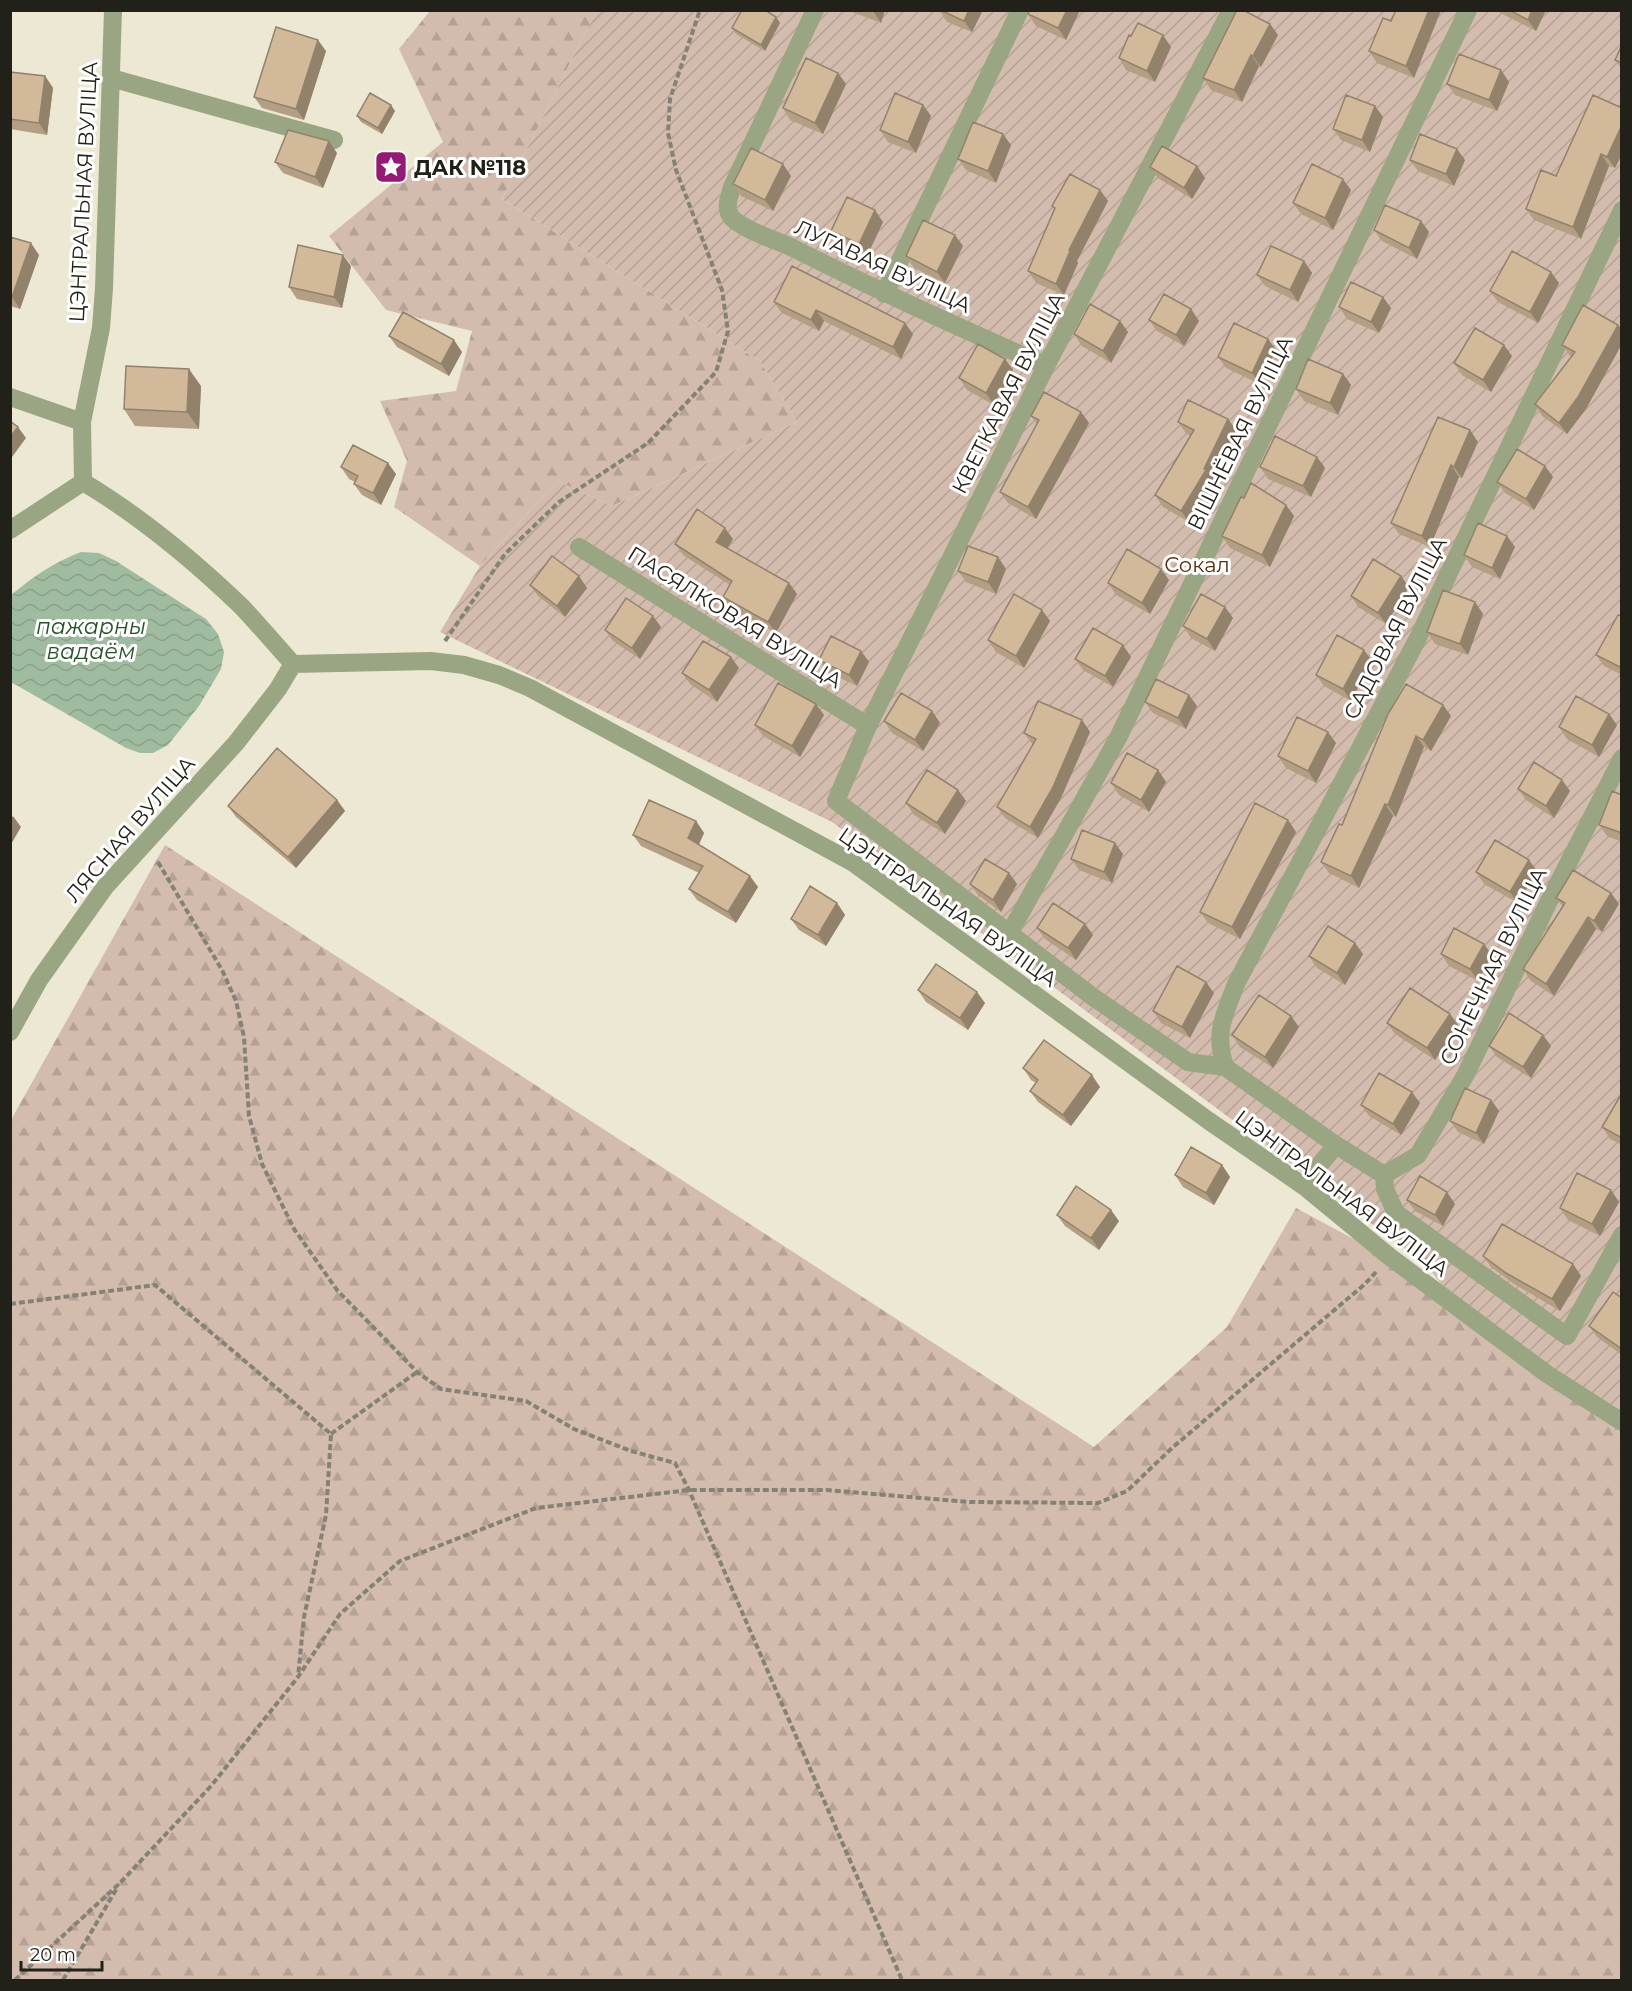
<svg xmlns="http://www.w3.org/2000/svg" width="1632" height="1991" viewBox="0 0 1632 1991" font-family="Montserrat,sans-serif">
<defs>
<pattern id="forest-firs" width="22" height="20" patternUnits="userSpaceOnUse" patternTransform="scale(1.5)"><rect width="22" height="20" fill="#d3bcae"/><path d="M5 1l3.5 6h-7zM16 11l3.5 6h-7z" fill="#b5a195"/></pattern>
<pattern id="garden-furrows" width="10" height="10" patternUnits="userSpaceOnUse" patternTransform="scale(1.5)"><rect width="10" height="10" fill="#d3bcae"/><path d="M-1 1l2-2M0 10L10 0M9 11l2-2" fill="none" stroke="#b5a195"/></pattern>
<pattern id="water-waves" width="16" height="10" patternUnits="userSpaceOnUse" patternTransform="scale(1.5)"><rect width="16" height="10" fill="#a0bca0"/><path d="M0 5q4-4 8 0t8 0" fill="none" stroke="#8aa189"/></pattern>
</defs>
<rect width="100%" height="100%" fill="#ece8d4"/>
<path fill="url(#forest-firs)" d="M430 11H596L502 199 760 361 797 422 612 506 557 481 480 566 394 507 407 461 380 401 456 391 472 331 386 310 329 236 443 142 399 49Z
M165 845 1094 1447 1227 1327 1296 1208 1443 1287 1621 1435V1980H11V1120Z"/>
<path fill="url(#garden-furrows)" d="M596 11H1621V1435L1443 1287 1427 1265 832 822 440 632 480 566 557 481 612 506 797 422 760 361 502 199Z"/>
<path fill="url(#water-waves)" d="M81 552 99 553 116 561 206 619 218 634 224 652 221 669 199 706 168 745 153 753H140L126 748 11 682V595C33 577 54 562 81 552Z"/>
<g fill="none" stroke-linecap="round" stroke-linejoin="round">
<path stroke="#848274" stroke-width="4" stroke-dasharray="6 3" stroke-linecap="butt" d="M445 641 505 554 559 502 648 443 716 372 728 331 722 290 676 170 668 133 670 99 700 10
M158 862 222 970 236 1001 244 1037 249 1116 262 1164 294 1229 337 1290 417 1372 441 1389 526 1401 574 1429 631 1451 675 1463 689 1490 902 1980
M10 1304 155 1285 331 1434 326 1515 304 1617 298 1677
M331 1434 417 1372
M15 1980 120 1883 211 1786 298 1677 340 1614 400 1561 536 1508 689 1490H827L970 1502 1098 1503 1127 1491 1172 1448 1365 1284 1376 1272
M63 1980 117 1888"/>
<path stroke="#9aa583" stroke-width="18" d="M815 10 732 187C729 198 724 209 732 218 745 231 776 240 793 248 876 290 961 328 1046 366
M1231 10 1046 366 868 726 836 801 1093 997 1188 1062 1225 1067 1336 1145 1384 1175
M111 78 334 140
M884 294 1020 10
M10 397 82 422
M83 482 82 422 101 328 104 288 113 10
M10 530 83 482C140 516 193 560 241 606 259 625 276 645 293 664L431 661 464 665 499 675 530 688 852 862 1209 1121 1305 1187 1390 1257 1547 1374 1622 1422
M579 547 868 726
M1009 934 1118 738 1468 10
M10 1032 39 980 105 887 236 743 278 689 293 664
M1225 1067C1214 1031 1224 1017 1236 984L1417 640 1622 210
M1384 1175 1418 1155 1466 1074 1549 901 1622 758
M1384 1175 1385 1189 1396 1213 1567 1336 1622 1235
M1305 1187 1317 1168 1336 1145"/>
</g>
<path fill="#b49f84" d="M847 10H885L881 23Z
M939 10H983L972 32 947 22Z
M1030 10H1080L1066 40 1036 26 1028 14Z
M1396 10H1441L1414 78 1377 63 1369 51 1391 21Z
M1494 10H1546L1536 31Z
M780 23 765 51 736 34 732 28Z
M1270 24 1278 35 1261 67 1259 66 1242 102 1211 90 1203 78Z
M1131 36 1171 47 1155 82 1126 70 1119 58Z
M1622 45V69L1615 60Z
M326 51 304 120 262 108 254 97Z
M1501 70 1509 82 1497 111 1455 95 1447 84Z
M10 72 45 76 53 88 47 135 10 129Z
M838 73 846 84 823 134 790 120 783 108Z
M923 105 931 116 916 153 888 142 880 130Z
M1375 106 1383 117 1370 152 1341 140 1333 129Z
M1622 108V154L1615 168 1609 166 1581 239 1534 220 1526 209Z
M395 111 382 134 361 122 357 116Z
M1011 145 996 183 966 170 958 159Z
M337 153 323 188 283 173 275 162Z
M1410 160H1465L1454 186 1418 171Z
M1197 166 1205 178 1192 199 1158 178 1150 167Z
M791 176 773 211 741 196 733 184Z
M1100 190 1108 201 1077 261 1078 263 1064 295 1036 283 1028 271 1054 209 1052 206Z
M1351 190 1333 230 1301 214 1293 203Z
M1421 221 1429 232 1417 259 1382 241 1374 230Z
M883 222 867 256 839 242 831 231Z
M10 237 39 255 20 309 10 306Z
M963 246 945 283 914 268 906 256Z
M1304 261 1312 273 1298 302 1265 286 1257 275Z
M351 266 342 308 297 299 289 287Z
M792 266 913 334 901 359 824 321 819 331 782 313 774 302Z
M1559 283 1538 323 1498 302 1490 291Z
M1339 307 1391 308 1379 333 1347 319Z
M1191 309 1199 321 1184 346 1157 331 1149 320Z
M1120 321 1128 332 1111 363 1082 346 1074 334Z
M1618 325 1586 409 1567 434 1542 416 1535 404 1571 357 1562 345Z
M389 336 462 352 449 376 397 347Z
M1268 339 1276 350 1260 384 1226 368 1218 357Z
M1512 356 1491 392 1462 375 1454 363Z
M1005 359 1013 370 994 405 967 390 959 378Z
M1343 374 1351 385 1338 415 1304 401 1296 389Z
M201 386 199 429 135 426 124 409Z
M1081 412 1089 423 1036 519 1008 503 1000 492 1037 424 1031 416Z
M1228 419 1236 430 1212 480 1214 481 1189 522 1163 507 1155 495 1190 436 1186 433 1178 422Z
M1478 442 1462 478 1459 477 1430 547 1399 534 1391 523Z
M1317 457 1325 468 1311 497 1268 479 1260 467Z
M1545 466 1553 477 1534 510 1505 493 1497 482Z
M341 467 396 474 381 505 362 495 354 484 355 482 349 479Z
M1244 498 1286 505 1294 516 1270 567 1230 548 1222 536Z
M1507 536 1515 547 1500 579 1472 567 1464 555Z
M733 539 727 549 789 583 797 594 776 633 731 609 723 597 730 585 683 555 675 544Z
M1006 569 996 594 966 582 958 571Z
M1169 580 1150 614 1116 595 1108 583Z
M530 585 587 588 565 617 538 596Z
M1409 587 1386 624 1358 607 1351 596Z
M1475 602 1483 614 1468 655 1435 644 1427 632Z
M1225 607 1233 618 1215 651 1191 638 1183 626Z
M1042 610 1050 621 1024 668 996 652 988 640Z
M1622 616V675L1604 666 1596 655Z
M661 627 640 659 613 641 605 630Z
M861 651 869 662 857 686 827 672 819 660Z
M1131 657 1113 687 1083 670 1075 659Z
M1372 661 1351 701 1324 686 1316 675Z
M739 668 717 702 690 684 682 673Z
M1145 702 1197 706 1186 729 1153 713Z
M1443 705 1451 716 1431 751 1424 747 1396 817 1393 816 1359 888 1329 873 1321 862 1342 825Z
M932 711 940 723 923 751 892 733 884 721Z
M1609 714 1617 725 1599 757 1567 739 1559 727Z
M824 715 800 757 763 736 755 725Z
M1082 720 1090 732 1061 798 1038 838 1005 818 997 807 1033 745 1024 733Z
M1336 743 1316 783 1286 768 1278 756Z
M1158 770 1166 782 1149 812 1119 795 1111 783Z
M1562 780 1570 791 1554 818 1526 800 1518 789Z
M958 790 966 801 945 834 914 815 906 803Z
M1622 795V842L1607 836 1599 825Z
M337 800 345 811 296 868 236 817 228 806Z
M1288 820 1296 832 1240 939 1208 923 1200 912Z
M696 821 704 833 699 845 758 887 736 923 697 900 689 889 699 873 641 846 633 835Z
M1123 854 1112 883 1079 870 1071 859Z
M1537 871 1518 903 1484 884 1476 872Z
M1009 873 1017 884 1001 912 978 895 970 884Z
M1556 898 1619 904 1602 932 1596 929 1554 996 1531 981 1523 969 1563 907Z
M837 903 845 915 826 946 799 930 791 919Z
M1085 924 1093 935 1076 960 1045 939 1037 928Z
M1355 943 1363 954 1345 985 1317 968 1309 956Z
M1441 954 1492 955 1478 981 1449 966Z
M918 990 985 1003 968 1030 926 1002Z
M1214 993 1190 1038 1161 1023 1153 1011Z
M1450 1014 1458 1025 1435 1060 1395 1034 1387 1023Z
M1299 1027 1273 1068 1240 1047 1232 1035Z
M1489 1046H1551L1531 1078 1497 1057Z
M1023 1068 1100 1087 1071 1126 1038 1102 1030 1091 1036 1083 1031 1080Z
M1622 1093V1145L1610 1139 1602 1127Z
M1491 1100 1499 1111 1484 1144 1458 1132 1450 1121Z
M1420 1103 1401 1135 1369 1116 1361 1105Z
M1222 1165 1230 1177 1214 1205 1183 1187 1175 1175Z
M1407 1200 1455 1204 1443 1226 1415 1211Z
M1619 1202 1600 1236 1568 1220 1560 1208Z
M1057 1215 1119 1221 1099 1250 1065 1226Z
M1483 1256 1573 1264 1581 1276 1560 1311 1514 1284 1491 1267Z
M1622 1298V1355L1597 1337 1589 1326Z"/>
<path fill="#92826c" d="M873 10H885L881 23 873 11Z
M969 10H983L972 32 964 21Z
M1067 10H1080L1066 40 1058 28Z
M1429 10H1441L1414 78 1406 66Z
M1532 10H1546L1536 31 1528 20Z
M776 17 780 23 765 51 761 45Z
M1270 24 1278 35 1261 67 1253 56Z
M1163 35 1171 47 1155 82 1147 71Z
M318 40 326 51 304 120 296 109Z
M1251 55 1259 66 1242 102 1234 90Z
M1501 70 1509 82 1497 111 1489 100Z
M838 73 846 84 823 134 815 123Z
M45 76 53 88 47 135 39 123Z
M391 105 395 111 382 134 378 128Z
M923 105 931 116 916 153 908 142Z
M1375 106 1383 117 1370 152 1362 140Z
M1622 125V154L1615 168 1607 157Z
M1003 134 1011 145 996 183 988 171Z
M329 141 337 153 323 188 315 177Z
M1457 149 1465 160 1454 186 1446 174Z
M1601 154 1609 166 1581 239 1573 227Z
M783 164 791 176 773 211 765 200Z
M1197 166 1205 178 1192 199 1184 188Z
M1343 179 1351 190 1333 230 1325 218Z
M1100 190 1108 201 1077 261 1078 263 1064 295 1056 284 1069 250Z
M875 210 883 222 867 256 859 244Z
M1421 221 1429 232 1417 259 1409 248Z
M955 235 963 246 945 283 937 272Z
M31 243 39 255 20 309 12 297Z
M343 255 351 266 342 308 334 297Z
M1304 261 1312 273 1298 302 1290 290Z
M1551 272 1559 283 1538 323 1530 312Z
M1383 297 1391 308 1379 333 1371 322Z
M1191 309 1199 321 1184 346 1176 335Z
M816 310 824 321 819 331 811 320Z
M1120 321 1128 332 1111 363 1103 351Z
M905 323 913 334 901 359 893 347Z
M1618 325 1622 329V344L1586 409 1567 434 1559 423Z
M1268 339 1276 350 1260 384 1252 373Z
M454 340 462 352 449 376 441 364Z
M1504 345 1512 356 1491 392 1483 380Z
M1005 359 1013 370 994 405 986 393Z
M189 369 201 386 199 429 187 412Z
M1343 374 1351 385 1338 415 1330 403Z
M1081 412 1089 423 1036 519 1028 507Z
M1228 419 1236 430 1212 480 1214 481 1189 522 1181 511 1204 469Z
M18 427 26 438 12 457 10 455V437Z
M1470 430 1478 442 1462 478 1454 467Z
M1317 457 1325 468 1311 497 1303 486Z
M388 463 396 474 381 505 373 493Z
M1451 465 1459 477 1430 547 1422 536Z
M1545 466 1553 477 1534 510 1526 499Z
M1286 505 1294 516 1270 567 1262 555Z
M725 528 733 539 724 554 716 542Z
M1507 536 1515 547 1500 579 1492 568Z
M998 557 1006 569 996 594 988 582Z
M1161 569 1169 580 1150 614 1142 603Z
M579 576 587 588 565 617 557 606Z
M1401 576 1409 587 1386 624 1378 613Z
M789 583 797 594 776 633 768 622Z
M1475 602 1483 614 1468 655 1460 644Z
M1225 607 1233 618 1215 651 1207 639Z
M1042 610 1050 621 1024 668 1016 656Z
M653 616 661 627 640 659 632 648Z
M1123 645 1131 657 1113 687 1105 676Z
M1364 650 1372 661 1351 701 1343 689Z
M861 651 869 662 857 686 849 675Z
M731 657 739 668 717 702 709 690Z
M1189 695 1197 706 1186 729 1178 718Z
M816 704 824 715 800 757 792 746Z
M1443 705 1451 716 1431 751 1423 740Z
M932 711 940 723 923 751 915 740Z
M1609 714 1617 725 1599 757 1592 745Z
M1082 720 1090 732 1061 798 1038 838 1030 827Z
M1328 732 1336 743 1316 783 1308 771Z
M1416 736 1424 747 1396 817 1388 805Z
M1158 770 1166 782 1149 812 1141 800Z
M1562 780 1570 791 1554 818 1546 806Z
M958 790 966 801 945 834 937 823Z
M337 800 345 811 296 868 288 857Z
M1385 804 1393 816 1359 888 1351 876Z
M13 816 21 827 10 846V820Z
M1288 820 1296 832 1240 939 1232 927Z
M696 821 704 833 696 850 688 838Z
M1115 843 1123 854 1112 883 1104 872Z
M1529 860 1537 871 1518 903 1510 892Z
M1009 873 1017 884 1001 912 993 900Z
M750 876 758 887 736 923 728 912Z
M1611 893 1619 904 1602 932 1594 921Z
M837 903 845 915 826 946 818 935Z
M1588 917 1596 929 1554 996 1546 984Z
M1085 924 1093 935 1076 960 1068 948Z
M1355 943 1363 954 1345 985 1337 973Z
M1484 944 1492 955 1478 981 1470 969Z
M1206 982 1214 993 1190 1038 1182 1027Z
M977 992 985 1003 968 1030 960 1018Z
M1450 1014 1458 1025 1435 1060 1427 1048Z
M1291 1016 1299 1027 1273 1068 1265 1057Z
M1543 1035 1551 1046 1531 1078 1523 1067Z
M1092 1075 1100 1087 1071 1126 1063 1115Z
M1412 1092 1420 1103 1401 1135 1393 1124Z
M1491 1100 1499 1111 1484 1144 1476 1133Z
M1222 1165 1230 1177 1214 1205 1206 1193Z
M1611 1190 1619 1202 1600 1236 1592 1224Z
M1447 1192 1455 1204 1443 1226 1435 1215Z
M1111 1210 1119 1221 1099 1250 1091 1238Z
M1573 1264 1581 1276 1560 1311 1552 1299Z"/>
<path fill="#d1b99a" stroke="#92826c" stroke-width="1.5" d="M742 10H765L776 17 761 45 732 28Z
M940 10H969L964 21Z
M1030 10H1067L1058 28 1028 14Z
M1237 10H1243L1270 24 1253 56 1251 55 1234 90 1203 78Z
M1396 10H1429L1406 66 1369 51 1383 18 1391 21Z
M1509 10H1532L1528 20Z
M1138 23 1163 35 1147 71 1119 58 1129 35 1131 36Z
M276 27 318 40 296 109 254 97Z
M1622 45V63L1615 60Z
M1459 54 1501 70 1489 100 1447 84Z
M806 58 838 73 815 123 783 108Z
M10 72 45 76 39 123 10 119Z
M370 93 391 105 378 128 357 116Z
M895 93 923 105 908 142 880 130Z
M1346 95 1375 106 1362 140 1333 129Z
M1593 95 1622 108V125L1607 157 1601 154 1573 227 1526 209 1541 170 1556 176Z
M973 122 1003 134 988 171 958 159Z
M288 130 329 141 315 177 275 162Z
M1420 134 1457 149 1446 174 1410 160Z
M1162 146 1197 166 1184 188 1150 167Z
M751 148 783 164 765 200 733 184Z
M1312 164 1343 179 1325 218 1293 203Z
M1070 174 1100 190 1069 250 1070 251 1056 284 1028 271 1055 208 1052 206Z
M847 197 875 210 859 244 831 231Z
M1385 205 1421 221 1409 248 1374 230Z
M923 220 955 235 937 272 906 256Z
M10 237 31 243 12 297H10Z
M298 245 343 255 334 297 289 287Z
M1271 246 1304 261 1290 290 1257 275Z
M1512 251 1551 272 1530 312 1490 291Z
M792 266 905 323 893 347 816 310 811 320 774 302Z
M1351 282 1383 297 1371 322 1339 307Z
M1164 294 1191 309 1176 335 1149 320Z
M1090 304 1120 321 1103 351 1074 334Z
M1583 305 1618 325 1578 397 1559 423 1535 404 1575 352 1562 345Z
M403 312 454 340 441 364 389 336Z
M1234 323 1268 339 1252 373 1218 357Z
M1475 328 1504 345 1483 380 1454 363Z
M978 344 1005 359 986 393 959 378Z
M1308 359 1343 374 1330 403 1296 389Z
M126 366 189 369 187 412 124 409Z
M1044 392 1081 412 1028 507 1000 492 1039 420 1031 416Z
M1188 400 1228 419 1204 469 1206 470 1181 511 1155 495 1194 430 1178 422Z
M1438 417 1470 430 1454 467 1451 465 1422 536 1391 523Z
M10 421 18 427 10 437Z
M1275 436 1317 457 1303 486 1260 467Z
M353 445 388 463 373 493 354 484 358 476 341 467Z
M1517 449 1545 466 1526 499 1497 482Z
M1251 483 1286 505 1262 555 1222 536 1241 497 1244 498Z
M697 509 725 528 716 542 789 583 768 622 723 597 732 581 675 544Z
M1478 523 1507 536 1492 568 1464 555Z
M968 546 998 557 988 582 958 571Z
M1127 549 1161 569 1142 603 1108 583Z
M552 556 579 576 557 606 530 585Z
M1373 559 1401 576 1378 613 1351 596Z
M1443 590 1475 602 1460 644 1427 632Z
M1014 594 1042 610 1016 656 988 640Z
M1201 594 1225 607 1207 639 1183 626Z
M626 598 653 616 632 648 605 630Z
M1618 615 1622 616V668L1596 655Z
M1093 628 1123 645 1105 676 1075 659Z
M1337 635 1364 650 1343 689 1316 675Z
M831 636 861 651 849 675 819 660Z
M703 641 731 657 709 690 682 673Z
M1156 679 1189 695 1178 718 1145 702Z
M778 683 816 704 792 746 755 725Z
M1406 684 1443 705 1423 740 1416 736 1388 805 1385 804 1351 876 1321 862 1339 824 1342 825 1388 714Z
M901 693 932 711 915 740 884 721Z
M1576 696 1609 714 1592 745 1559 727Z
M1038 701 1082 720 1053 787 1030 827 997 807 1036 739 1024 733Z
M1297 717 1328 732 1308 771 1278 756Z
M277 748 337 800 288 857 228 806Z
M1127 753 1158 770 1141 800 1111 783Z
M1534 762 1562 780 1546 806 1518 789Z
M927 770 958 790 937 823 906 803Z
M1612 791 1622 795V833L1599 825Z
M649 800 696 821 688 838 750 876 728 912 689 889 703 866 633 835Z
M1255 803 1288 820 1232 927 1200 912Z
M1082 830 1115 843 1104 872 1071 859Z
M1495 840 1529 860 1510 892 1476 872Z
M985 859 1009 873 993 900 970 884Z
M1573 870 1611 893 1594 921 1588 917 1546 984 1523 969 1565 903 1556 898Z
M810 886 837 903 818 935 791 919Z
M1053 903 1085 924 1068 948 1037 928Z
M1328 926 1355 943 1337 973 1309 956Z
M1454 928 1484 944 1470 969 1441 954Z
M936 964 977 992 960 1018 918 990Z
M1177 966 1206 982 1182 1027 1153 1011Z
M1410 988 1450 1014 1427 1048 1387 1023Z
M1259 995 1291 1016 1265 1057 1232 1035Z
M1509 1013 1543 1035 1523 1067 1489 1046Z
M1044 1040 1092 1075 1063 1115 1030 1091 1038 1080 1023 1068Z
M1379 1073 1412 1092 1393 1124 1361 1105Z
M1465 1088 1491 1100 1476 1133 1450 1121Z
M1622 1093V1138L1602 1127Z
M1191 1147 1222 1165 1206 1193 1175 1175Z
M1577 1173 1611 1190 1592 1224 1560 1208Z
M1420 1176 1447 1192 1435 1215 1407 1200Z
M1076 1186 1111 1210 1091 1238 1057 1215Z
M1502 1224 1573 1264 1552 1299 1506 1273 1483 1256Z
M1613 1292 1622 1298V1349L1589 1326Z"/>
<defs>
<g id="sight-square" transform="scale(1.725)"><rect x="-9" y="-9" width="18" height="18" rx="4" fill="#941a75" stroke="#fff"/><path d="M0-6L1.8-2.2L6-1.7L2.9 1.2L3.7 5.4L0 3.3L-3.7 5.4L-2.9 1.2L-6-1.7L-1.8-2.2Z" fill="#fff"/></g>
</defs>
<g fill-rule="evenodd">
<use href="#sight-square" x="391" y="167"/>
</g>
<g text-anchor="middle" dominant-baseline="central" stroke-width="6" stroke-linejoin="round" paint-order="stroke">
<g font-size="21" font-weight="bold" fill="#212019" stroke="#fff" text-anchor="start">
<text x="414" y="167">ДАК №118</text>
</g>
<g font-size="21" fill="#212019" stroke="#fff">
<text transform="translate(83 192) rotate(-87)">ЦЭНТРАЛЬНАЯ ВУЛІЦА</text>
<text transform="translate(883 266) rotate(25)">ЛУГАВАЯ ВУЛІЦА</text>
<text transform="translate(1008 393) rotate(-63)">КВЕТКАВАЯ ВУЛІЦА</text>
<text transform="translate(1240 433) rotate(-64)">ВІШНЁВАЯ ВУЛІЦА</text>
<text transform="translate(735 617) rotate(32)">ПАСЯЛКОВАЯ ВУЛІЦА</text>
<text transform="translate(1395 628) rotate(-63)">САДОВАЯ ВУЛІЦА</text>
<text transform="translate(130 829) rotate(-49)">ЛЯСНАЯ ВУЛІЦА</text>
<text transform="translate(948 907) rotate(35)">ЦЭНТРАЛЬНАЯ ВУЛІЦА</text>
<text transform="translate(1493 966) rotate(-64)">СОНЕЧНАЯ ВУЛІЦА</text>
<text transform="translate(1342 1193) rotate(37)">ЦЭНТРАЛЬНАЯ ВУЛІЦА</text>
</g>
<g font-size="21" fill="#592b0a" stroke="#fff">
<text x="1197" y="564">Сокал</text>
</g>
<g font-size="22" font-style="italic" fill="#275129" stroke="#fff">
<text x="91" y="626">пажарны<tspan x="91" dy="25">вадаём</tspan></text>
</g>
</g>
<rect width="1632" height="1991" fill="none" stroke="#212019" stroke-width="24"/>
<path d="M21 1961v9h81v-9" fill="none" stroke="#212019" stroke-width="3"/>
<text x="30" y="1961" font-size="18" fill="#212019" stroke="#ffffff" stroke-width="4.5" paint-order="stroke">20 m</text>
</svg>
